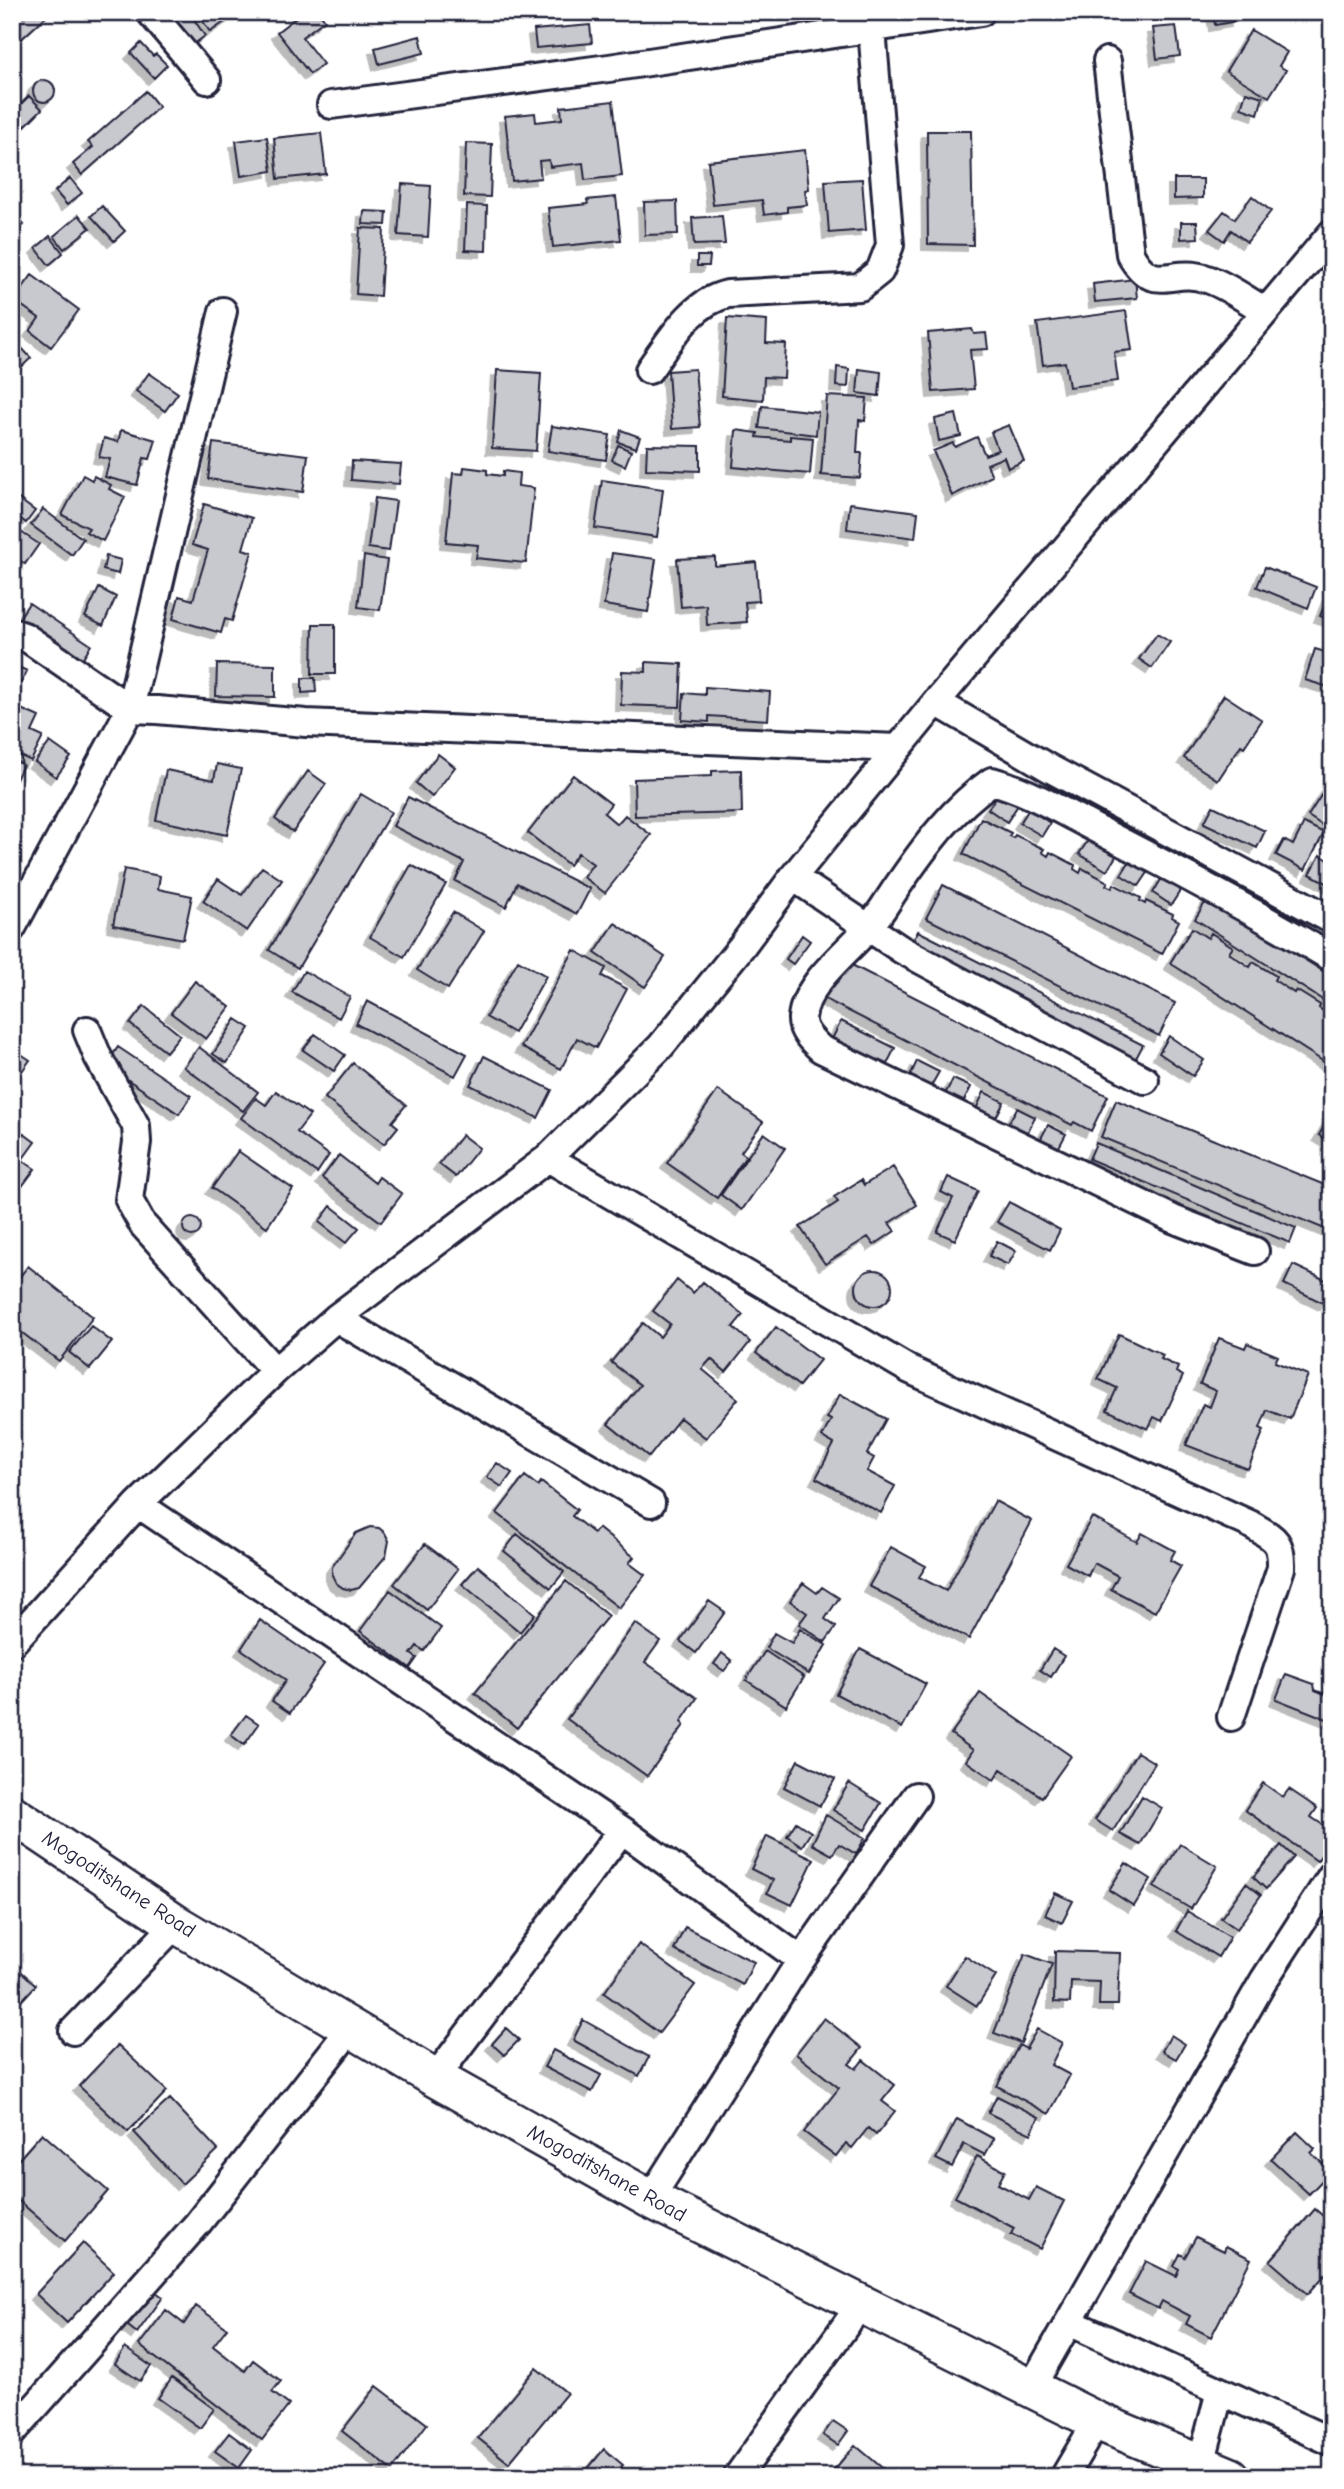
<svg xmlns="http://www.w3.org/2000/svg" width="1344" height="2489" viewBox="0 0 1344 2489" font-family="'Comic Neue',sans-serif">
<defs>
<filter id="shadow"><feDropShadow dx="-6" dy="6" stdDeviation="0" flood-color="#0004"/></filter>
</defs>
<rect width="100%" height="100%" fill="#fff"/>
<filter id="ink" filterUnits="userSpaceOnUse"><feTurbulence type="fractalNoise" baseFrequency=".0143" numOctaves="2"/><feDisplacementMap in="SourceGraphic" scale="14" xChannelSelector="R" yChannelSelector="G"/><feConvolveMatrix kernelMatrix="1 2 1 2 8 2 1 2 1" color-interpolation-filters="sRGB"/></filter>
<g filter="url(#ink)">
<path fill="#c8c8cf" stroke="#22223b" stroke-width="2" filter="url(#shadow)" d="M12 12H20L24 17 29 12H51L18 42 12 36Z
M167 12H189L205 36 190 47Z
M197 12H239L210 32Z
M303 12H319L325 20 302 37 323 64 310 74 277 32Z
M1213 12H1235L1237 21 1215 25Z
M590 25 592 43 536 48 534 30Z
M1176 26 1180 56 1157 59 1153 28Z
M1251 30 1287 52 1279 66 1286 70 1269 97 1226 71Z
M420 36 424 53 379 64 375 48Z
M141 43 153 56 156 54 167 65 154 78 131 53Z
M33 91a11 11 0 1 1 22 0a11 11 0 1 1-22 0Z
M146 91 159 107 82 175 73 164 93 147 88 142Z
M1246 92 1263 97 1258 114 1241 108Z
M29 96 42 109 12 139V113Z
M613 101 622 176 585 180 583 163 550 167 549 160 539 161 541 178 512 181 505 116 535 113 536 122 562 119 561 107Z
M927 131H971L973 245 928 244Z
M321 133 326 174 278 179 274 138Z
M267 137 272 171 241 176 236 141Z
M466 143 492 144 490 197 464 196Z
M805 150 809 189 805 190 807 205 787 207V212L764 215 762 200 713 205 708 161Z
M70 178 82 193 67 205 55 191Z
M862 179 866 230 829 233 825 181Z
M1174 179H1203V198L1174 199Z
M402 184 431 186 428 237 398 235Z
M1252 196 1271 211 1247 242 1231 230 1224 241 1209 230 1224 211 1235 219Z
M616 197 621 240 553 247 548 208 588 204 587 200Z
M677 201 678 234 645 235 644 202Z
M467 205 487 206 486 251 465 250Z
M102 206 125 231 114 241 91 216Z
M364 211 387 212 386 225 363 224Z
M12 212 24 225 12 235Z
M79 215 90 228 64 249 54 236Z
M722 216 725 244 694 245 692 218Z
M1181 222H1197L1198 238 1181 239Z
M360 228 384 229 380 296 356 294Z
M50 236 63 253 49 265 36 248Z
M697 256H710L709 266H697Z
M32 275 79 310 51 347 30 331 39 318 14 300Z
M1135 279 1137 298 1095 302 1093 284Z
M1126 311 1132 350 1114 352 1118 381 1069 387 1065 362 1043 365 1037 323Z
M727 318 767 321 766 343 786 344 784 378 764 377 763 400 722 396Z
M972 329 974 334 986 333 988 349 970 350 974 389 933 392 928 333Z
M19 345 31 358 12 376V352Z
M837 367 849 369 848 387 836 386Z
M695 369 700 427 672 429 668 371Z
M859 369 881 372 879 396 857 393Z
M497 370 541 373 536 451 492 448Z
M149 373 178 393 165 411 136 391Z
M827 396 867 398 865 421 859 420 857 453H862L860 478 821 475Z
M762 406 818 412 816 435 759 428Z
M956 414 961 436 939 441 935 419Z
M1009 425 1024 461 1008 468 1004 457 987 464 992 476 952 496 933 451 953 443 955 447 977 437 985 455 998 450 991 432Z
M552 426 610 435 606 460 548 451Z
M121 430 156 440 150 459 144 458 137 485 105 477 110 459 99 457 104 438 118 442Z
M621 430 640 437 636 448 618 442Z
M736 430 758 433 757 437 790 440V436L813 438 810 474 733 467Z
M213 443 308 455 303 492 208 479Z
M618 445 631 451 625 466 612 460Z
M647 445 700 446V471L646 469Z
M352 461 401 464 399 484 351 480Z
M464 467 487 470V474L503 476V471L519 473 518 486 534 488 526 563 476 558 478 545 446 542 453 473 463 474Z
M83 475 92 480 94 476 111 485 109 489 125 497 103 541 86 532 89 528 62 515Z
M602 480 663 489 657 537 595 528Z
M12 494 35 511 26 523 12 512Z
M375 498 396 501 389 551 368 548Z
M850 503 918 512 915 538 847 529Z
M204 504 252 518 243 549 252 552 232 621 225 619 221 633 173 619 179 596 193 600 208 550 192 545Z
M43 509 83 539 72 555 31 525Z
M18 530 39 544 25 564 12 555V538Z
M612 553 656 559 648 612 604 605Z
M106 556 121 560 118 574 103 570Z
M364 556 387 560 380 610 358 607Z
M715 557V566L756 562 759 601 745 602 747 622 707 625 706 605 681 607 677 559Z
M1265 567 1316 587 1308 608 1257 587Z
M99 588 116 597 103 626 85 617Z
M1329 594 1332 596V621L1320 616Z
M29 603 91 645 80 662 18 620Z
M313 624H335V674H312Z
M1157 634 1170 642 1152 668 1139 659Z
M1315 649 1332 654V688L1305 680Z
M646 662 682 664 680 707 621 705 622 671 646 672Z
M12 664 27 671 21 683 12 679Z
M217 664 275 665V697L216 696Z
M302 678H315L316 692 302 693Z
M705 687 770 692 768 720 709 716V722L682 720 684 693 705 695Z
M1224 695 1262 720 1244 747 1241 745 1218 780 1184 758Z
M12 705 39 717 32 732 43 737 31 761 19 755 16 761 23 765 13 786Z
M50 742 71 757 56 777 35 762Z
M438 754 455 767 432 797 416 783Z
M217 764 241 769 227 835 156 820 166 770 214 780Z
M741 770 742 813 635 816 634 779 712 776V771Z
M308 771 326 784 293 832 275 819Z
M573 775 611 804 604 813 617 824 625 815 651 835 605 893 583 877 593 864 578 853 569 865 528 833Z
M1332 778V823L1328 829 1308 816Z
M999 793 1018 805 1007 822 988 809Z
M361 794 391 812 298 968 269 950Z
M408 797 590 889 577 914 517 883 506 907 455 881 464 862 393 826Z
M1213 806 1265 831 1257 848 1204 823Z
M1029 809 1050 823 1042 836 1020 823Z
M981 818 1011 833 1009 836 1013 838 1015 835 1044 849 1042 852 1048 856 1050 852 1075 865 1074 869 1080 873 1082 868 1108 882 1106 885 1112 888 1114 884 1141 898 1140 901 1145 904 1146 901 1173 914 1172 917 1179 921 1162 954 963 854Z
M1304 823 1324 833 1305 870 1276 855 1284 840 1293 845Z
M1091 836 1118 853 1107 871 1079 854Z
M1320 855 1332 862V886L1310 874Z
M1131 859 1149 871 1139 886 1121 875Z
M411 865 446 884 404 957 370 937Z
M262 867 282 880 247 931 203 901 218 879 242 895Z
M124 869 160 876 158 889 192 896 183 939 113 925Z
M1163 876 1182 888 1171 905 1153 893Z
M943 885 1175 1003 1159 1036 926 918Z
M1208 898 1332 977V1006L1195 919Z
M453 912 484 931 448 989 417 970Z
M615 923 665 957 645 987 595 953Z
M1192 928 1208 938 1211 933 1233 947 1229 953 1250 967 1253 962 1276 976 1274 980 1294 993 1296 990 1320 1005 1319 1008 1332 1017V1067L1170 963Z
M918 931 1143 1045 1134 1062 909 949Z
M802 935 810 941 793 964 786 959Z
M574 950 606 968 602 976 627 989 596 1048 577 1038 561 1069 521 1047Z
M518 960 546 976 514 1033 486 1017Z
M842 960 1108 1096 1091 1131 1074 1122 1072 1125 823 998Z
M304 971 350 997 339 1018 292 992Z
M195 981 230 1007 206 1039 171 1013Z
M367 1001 467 1054 455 1076 356 1024Z
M144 1006 180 1035 166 1052 130 1024Z
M236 1019 250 1028 227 1063 213 1054Z
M841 1021 895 1048 886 1066 832 1039Z
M315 1034 345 1055 334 1071 303 1050Z
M1169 1036 1204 1060 1193 1076 1159 1053Z
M118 1047 191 1096 179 1114 106 1065Z
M199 1047 258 1092 243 1111 184 1067Z
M12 1048 30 1060 12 1085Z
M484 1056 552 1090 538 1118 470 1085Z
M917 1061 939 1072 931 1086 910 1076Z
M353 1063 406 1105 392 1122 398 1127 384 1144 325 1098Z
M953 1079 971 1087 963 1103 945 1094Z
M718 1090 763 1122 741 1152 746 1156 717 1198 667 1163Z
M276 1091 310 1115 297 1132 329 1155 317 1173 241 1118 256 1098 266 1105Z
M984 1092 1004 1102 995 1119 976 1109Z
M1116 1100 1332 1188V1232L1101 1137Z
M1017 1108 1035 1117 1027 1134 1008 1124Z
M1332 1113V1143L1319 1135Z
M12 1125 35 1142 22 1160 35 1169 20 1189 12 1183Z
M1048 1125 1066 1134 1058 1149 1040 1140Z
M764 1133 785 1148 742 1210 721 1195Z
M462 1135 479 1148 456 1177 439 1164Z
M1096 1143 1296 1228 1290 1243 1089 1159Z
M238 1151 293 1189 267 1227 212 1188Z
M339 1155 375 1183 379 1177 402 1194 381 1222 322 1178Z
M893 1167 917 1205 889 1223 895 1231 874 1245 868 1237 825 1264 800 1227 838 1202 834 1197 861 1180 864 1185Z
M948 1177 978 1191 955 1240 937 1232 953 1198 941 1192Z
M1009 1202 1060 1230 1050 1250 997 1222Z
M331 1206 359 1228 346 1243 319 1222Z
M183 1227a9 9 0 1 1 18 0a9 9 0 1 1-18 0Z
M997 1241 1016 1251 1008 1265 989 1256Z
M1293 1265 1332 1283V1289L1325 1304 1284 1284Z
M28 1266 93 1317 59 1361 12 1325V1287Z
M856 1288a18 18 0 1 1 36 0a18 18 0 1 1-36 0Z
M677 1280 693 1293 703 1282 743 1315 733 1327 750 1342 726 1372 711 1359 702 1369 738 1399 706 1438 680 1418 649 1457 608 1424 640 1385 611 1362 643 1323 660 1337 670 1324 653 1311Z
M91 1326 112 1342 90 1369 69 1352Z
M776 1327 820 1360 799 1386 756 1353Z
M1119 1334 1163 1355 1161 1359 1178 1367 1176 1372 1183 1376 1162 1421 1154 1417 1148 1429 1107 1410 1117 1388 1098 1379Z
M1219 1338 1245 1348 1247 1343 1278 1356 1275 1362 1308 1375 1290 1419 1267 1410 1260 1428 1264 1430 1248 1469 1186 1445 1203 1404 1210 1407 1216 1391 1200 1384Z
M840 1394 886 1419 867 1454 874 1458 867 1471 895 1486 881 1513 816 1478 834 1444 822 1437 831 1420 827 1418Z
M497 1463 512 1473 502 1487 487 1477Z
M525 1476 538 1486 541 1482 577 1510 572 1516 594 1533 598 1528 634 1557 629 1563 645 1575 619 1608 497 1513Z
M995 1501 1032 1521 969 1639 869 1586 891 1547 926 1566 919 1577 946 1591Z
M1092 1517 1137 1542 1142 1533 1175 1551 1170 1560 1181 1566 1155 1612 1111 1589 1118 1576 1094 1563 1088 1576 1066 1564Z
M370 1527 379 1528 385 1533 389 1541 386 1556 359 1588 351 1590 343 1588 336 1583 332 1575V1567L356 1533Z
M517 1534 564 1572 551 1588 504 1551Z
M425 1544 458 1569 427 1610 394 1584Z
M478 1566 535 1614 520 1632 462 1584Z
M566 1581 608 1616 517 1728 475 1693Z
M803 1583 817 1593 822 1587 839 1598 825 1619 836 1627 825 1642 799 1624 807 1613 790 1601Z
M390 1590 441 1628 424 1651 417 1646 411 1654 417 1658 410 1668 360 1631Z
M709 1601 725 1612 696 1653 680 1641Z
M260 1620 324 1664 290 1713 272 1701 286 1680 241 1649Z
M635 1623 660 1641 645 1662 697 1698 681 1722 684 1725 647 1776 567 1719Z
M800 1629 826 1645 809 1674 766 1648 774 1633 792 1643Z
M860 1649 926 1684 902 1728 836 1694Z
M1053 1649 1064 1656 1051 1677 1040 1670Z
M765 1651 804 1677 786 1706 746 1680Z
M722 1653 732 1661 724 1671 714 1664Z
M1286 1674 1314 1684 1315 1690 1332 1697V1721L1276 1699Z
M980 1693 1071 1756 1042 1797 1001 1769 994 1780 966 1761 973 1750 951 1734Z
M246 1715 259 1724 244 1745 231 1735Z
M1137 1752 1155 1763 1113 1831 1095 1820Z
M798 1760 835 1779 820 1806 784 1787Z
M849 1783 881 1803 865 1830 833 1810Z
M1263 1783 1283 1797 1289 1789 1317 1808 1311 1817 1332 1831V1840L1317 1861 1245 1810Z
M1142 1796 1162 1808 1140 1845 1120 1834Z
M826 1815 865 1838 856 1854 839 1844 832 1855 812 1844Z
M796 1822 811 1832 802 1846 787 1836Z
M767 1836 814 1859 792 1905 767 1893 773 1880 751 1869Z
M1180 1844 1217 1866 1191 1909 1154 1887Z
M1281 1845 1294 1857 1266 1889 1253 1877Z
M1126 1863 1151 1879 1134 1906 1109 1890Z
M1246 1883 1261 1895 1237 1929 1221 1918Z
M1055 1893 1073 1901 1062 1923 1045 1915Z
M1187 1911 1230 1937 1218 1957 1176 1931Z
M685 1927 754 1962 743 1985 674 1950Z
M639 1944 695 1985 659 2033 604 1993Z
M1055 1951 1120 1953 1118 2005H1099L1100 1982 1071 1981 1070 2003 1054 2002Z
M1025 1954 1052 1964 1021 2043 994 2033Z
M965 1956 996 1976 977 2006 946 1986Z
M12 1963 36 1985 14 2009 12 2007Z
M824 2018 862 2048 849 2064 856 2069 863 2060 895 2085 882 2101 895 2111 876 2135 868 2128 852 2148 846 2143 836 2156 804 2132 839 2088 796 2054Z
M583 2020 649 2057 639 2076 573 2040Z
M506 2028 519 2040 504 2055 492 2044Z
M1037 2029 1062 2043 1051 2065 1070 2075 1049 2114 997 2086 1019 2045 1026 2049Z
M1171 2035 1185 2044 1176 2059 1162 2051Z
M118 2045 167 2091 128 2132 79 2086Z
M553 2050 601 2075 592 2092 544 2067Z
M997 2096 1039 2117 1031 2134 988 2113Z
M170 2099 218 2150 182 2184 134 2132Z
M957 2119 994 2139 985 2155 964 2144 952 2167 936 2159Z
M1297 2132 1315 2149 1311 2153 1331 2171 1309 2194 1271 2159Z
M42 2133 108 2191 65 2241 12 2195V2167Z
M977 2156 1005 2171 998 2184 1029 2200 1036 2187 1064 2201 1040 2249 1011 2234 1014 2228 955 2197Z
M1315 2209 1332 2224V2267L1308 2294 1270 2261Z
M1196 2237 1224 2251 1226 2246 1251 2259 1211 2337 1186 2324 1190 2316 1162 2301 1158 2309 1129 2294 1146 2261 1176 2276 1179 2269 1174 2266 1180 2254 1185 2257Z
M83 2243 114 2272 67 2323 36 2294Z
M153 2290 163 2297 137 2333 128 2326Z
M196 2306 227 2328 213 2346 245 2371 253 2360 281 2381 272 2392 289 2405 262 2440 139 2345 166 2310 184 2324Z
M125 2348 151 2366 140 2381 115 2364Z
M536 2368 567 2393 509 2463 478 2438Z
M172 2378 214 2409 200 2428 158 2398Z
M377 2386 427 2424 392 2470 342 2431Z
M833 2421 848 2431 838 2445 823 2435Z
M229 2433 252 2450 239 2468 215 2451Z
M855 2445 893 2477H828Z
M604 2449 623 2465 621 2467 632 2477H581Z"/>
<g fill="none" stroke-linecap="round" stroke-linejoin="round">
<g stroke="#22223b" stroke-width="32">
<path id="minor" d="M150 12 207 80
M1107 61 1130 254C1154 297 1171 266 1207 279 1227 285 1247 301 1266 311
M331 105 609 68 981 12
M649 370C670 341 691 302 728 294L860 287 880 271 890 245 872 29
M12 632 24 636 130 709 223 311
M936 702 1049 768 1332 920
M793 877 902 950 1145 1080
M12 928 130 709 157 710 306 723 898 748
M87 1030 98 1057 136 1126 137 1142 129 1200 143 1225 275 1371
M548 1158 910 1370 1250 1524C1273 1538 1282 1539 1281 1568L1231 1717
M1255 1251 1173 1219 821 1049C812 1041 801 1031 802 1018 805 983 848 952 868 928 880 915 889 898 899 884 925 846 953 808 992 781 1033 792 1070 816 1108 835 1184 874 1258 914 1332 958
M336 1318 651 1503
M138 1504 622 1830 801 1960
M12 1643 138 1504 275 1371 336 1318 548 1158 661 1046 742 946 793 877 936 702 1332 233
M73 2031 176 1924
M435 2078 622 1830
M650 2199 801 1960 916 1796
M1069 2322 1332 2442
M1031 2388 1264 1980 1332 1875
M12 2433 198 2223 351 2028
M1201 2464 1220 2391
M737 2477 861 2304
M1064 2477 1097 2421"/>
</g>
<g stroke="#22223b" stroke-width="42">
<path id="secondary" d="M12 1814 176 1924 435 2078 650 2199 1097 2421 1231 2477"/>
</g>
<use href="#minor" stroke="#fff" stroke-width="26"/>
<use href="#secondary" stroke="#fff" stroke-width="37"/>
</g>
</g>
<g text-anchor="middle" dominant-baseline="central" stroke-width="5" stroke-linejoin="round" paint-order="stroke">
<g font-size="21" fill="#22223b" stroke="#fff">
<text transform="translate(119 1884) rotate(33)">Mogoditshane Road</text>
<text transform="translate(607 2173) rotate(29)">Mogoditshane Road</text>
</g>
</g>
<rect width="1344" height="2489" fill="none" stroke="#fff" stroke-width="42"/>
<rect x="21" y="21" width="1302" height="2447" fill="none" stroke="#22223b" stroke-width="2.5" filter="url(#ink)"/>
</svg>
